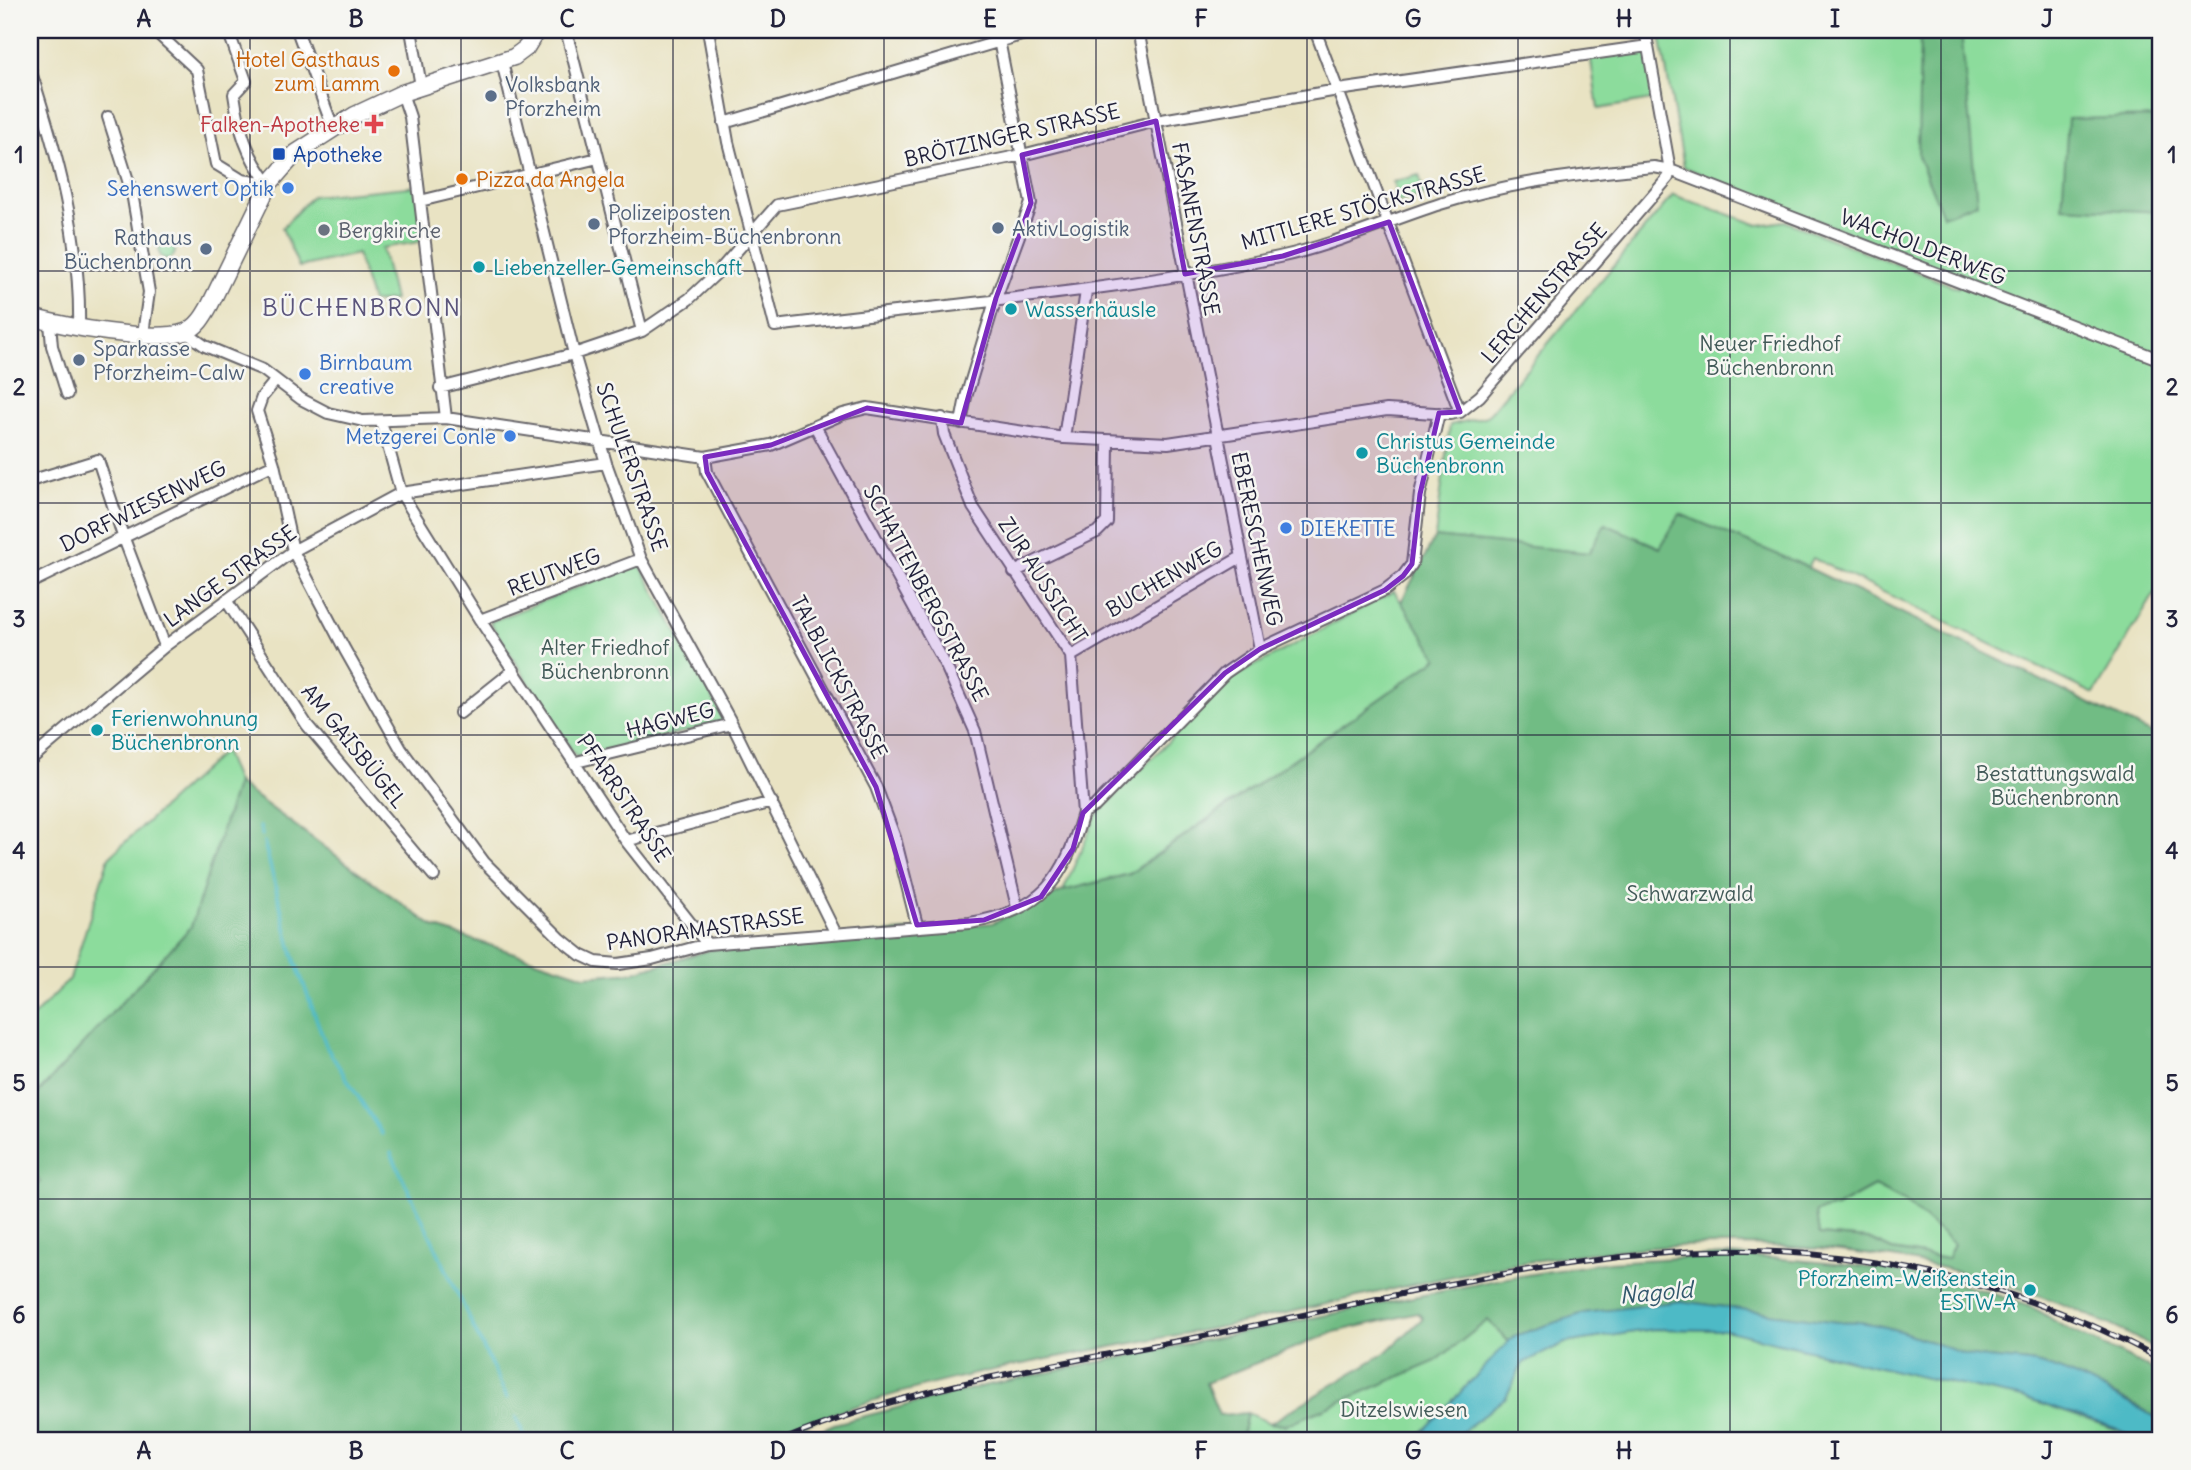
<svg xmlns="http://www.w3.org/2000/svg" width="2191" height="1470" viewBox="0 0 2191 1470" font-family="Delius,sans-serif">
<rect width="100%" height="100%" fill="#f6f6f2"/>
<filter id="ink" filterUnits="userSpaceOnUse"><feTurbulence type="fractalNoise" baseFrequency=".0143" numOctaves="2"/><feDisplacementMap in="SourceGraphic" scale="14" xChannelSelector="R" yChannelSelector="G"/><feConvolveMatrix kernelMatrix="1 2 1 2 8 2 1 2 1" color-interpolation-filters="sRGB"/></filter>
<filter id="wash" filterUnits="userSpaceOnUse"><feTurbulence type="fractalNoise" baseFrequency=".00686" numOctaves="4" result="noise"/><feDisplacementMap in="SourceGraphic" scale="28" xChannelSelector="R" yChannelSelector="G"/><feGaussianBlur stdDeviation="1.57" result="paint"/><feColorMatrix in="noise" values="0 0 0 0 0 0 0 0 0 0 0 0 0 0 0 0 0 1.4 0 .05"/><feComposite in="paint" operator="in"/></filter>
<g filter="url(#wash)">
<rect width="100%" height="100%" fill="#e9e3c3"/>
<path fill="#8cdc9c" stroke="#577f6c" stroke-width="2" d="M1659 30H2161V583L2094 694 1813 558 1804 575 1661 548 1605 524 1589 553 1435 537 1450 425 1487 416 1673 195 1759 225 1785 221 1958 288 1961 278 1684 167Z
M1648 46 1658 99 1598 109 1590 54Z
M1419 175 1424 195 1398 202 1393 182Z
M419 186 425 241 382 248 394 300 372 302 357 254 299 267 282 228 312 196Z
M159 251a8 8 0 1 1 16 0a8 8 0 1 1-16 0Z
M639 563 726 722 576 757 490 622Z
M1394 591 1438 658 1129 874 1063 891 1096 816 1228 680Z
M224 751 237 783 191 927 30 1102V1020L70 979 109 857Z
M1874 1186 1904 1201 1954 1243 1948 1259 1892 1250 1868 1239 1819 1235 1815 1212 1836 1207Z
M1488 1320 1509 1342 1415 1440H1241L1247 1413 1270 1423 1286 1425 1436 1361Z
M1654 1329 1725 1330 1917 1376 2023 1398 2118 1430 2135 1440H1452L1506 1397 1522 1363 1565 1343Z"/>
<path fill="#71bc84" stroke="#4a6f60" stroke-width="2" fill-rule="evenodd" d="M1920 30H1961L1977 203 1943 216 1918 156Z
M2161 117V212L2062 207 2068 119Z
M1680 514 1796 562 2161 738V1352C1967 1239 1727 1226 1510 1265 1413 1282 1317 1308 1220 1327 1072 1355 904 1378 766 1440H30V1189L40 1181 30 1168V1102L191 927 237 783 434 927 585 976 634 972 713 949 992 923 1063 891 1130 874 1438 658 1401 602 1435 537 1589 553 1605 524 1660 548ZM1874 1186 1904 1201 1954 1244 1947 1259 1892 1250 1868 1239 1819 1235 1816 1212 1836 1207Z
M1728 1255C1830 1262 1937 1269 2033 1308 2045 1313 2054 1322 2065 1327 2097 1345 2131 1356 2161 1375V1421C2132 1402 2073 1373 2040 1364 2016 1358 1989 1361 1965 1354 1925 1341 1879 1318 1837 1322L1681 1301 1584 1313 1514 1336 1509 1342 1488 1320 1436 1361 1286 1425 1270 1423 1388 1351 1423 1318 1418 1313 1334 1332 1206 1383 1219 1415 1247 1413 1241 1440H799L834 1424 983 1386 1501 1279 1608 1262Z"/>
<path fill="#4dbac6" stroke="#386e80" stroke-width="2" d="M1681 1301 1837 1322C1879 1318 1925 1341 1965 1354 1989 1361 2015 1358 2039 1364 2079 1374 2119 1399 2156 1417L2161 1421V1440H2135L2118 1429 2023 1398 1917 1376 1725 1330 1654 1329 1565 1343 1523 1363 1506 1397 1452 1440H1415L1514 1336 1584 1313Z"/>
<g fill="none" stroke-linecap="round" stroke-linejoin="round">
<path stroke="#4dbac6" stroke-width="3.5" d="M260 827 262 835
M264 842 293 955 327 1048 382 1134
M391 1153 507 1398
M516 1417 526 1440"/>
</g>
</g>
<g filter="url(#ink)">
<g fill="none" stroke-linecap="round" stroke-linejoin="round">
<g stroke="#68666b" stroke-width="14">
<path id="street" d="M154 30 197 70 216 164 242 180 269 184
M228 30 246 81 234 94C239 129 246 155 269 184
M297 30 333 128
M411 30 421 86
M566 30 642 331
M708 30 728 142 775 326C943 305 1113 292 1279 257 1334 245 1387 221 1440 204 1511 182 1581 174 1654 167L1670 170 2161 360
M1138 30 1260 649
M1315 30 1460 412
M502 62 574 354 606 463 641 559 732 724 835 932
M30 69C57 153 81 238 79 327
M402 93 410 117 446 418
M108 117 132 193 149 292 143 334
M724 123 1038 30
M420 201 598 158
M50 323 52 346 67 394
M185 332 205 346 263 370 301 399 328 413 363 421 446 418 705 457 771 445 843 414 867 408 1064 438 1168 443 1387 410 1450 414 1460 412 1480 396 1668 178 1670 170 1645 30
M276 380 262 397 257 411 274 464 293 551 345 650 401 749 484 862 561 939 581 955 596 962 618 964 652 959 707 944 970 923C1043 910 1064 880 1083 813L1095 806 1225 673 1260 649 1385 590 1403 576 1412 564 1420 494 1439 413
M440 388 574 354 642 331 689 299 719 271 777 205 1022 155 1156 121 1338 90 1648 46
M942 418 944 434 973 507 1071 656 1083 813
M381 421 401 493 480 620 626 841 707 944
M961 423 966 397 996 298 1031 203 997 30
M815 426 946 666 975 731 1017 907
M1064 438 1086 291
M705 457 707 472 876 787 895 838 917 925
M30 481 98 460 123 536 165 646
M1014 572 1097 532 1107 522 1108 442
M30 583 274 464
M226 600 307 725 434 876
M480 620 641 559
M1071 656 1241 557
M460 713 514 670
M30 760 165 646 293 551 401 493 606 463
M576 762 732 724
M626 841 772 802"/>
</g>
<g stroke="#68666b" stroke-width="19">
<path id="secondary" d="M30 317C64 326 152 343 185 332 197 328 204 316 210 305L269 184 296 153 355 115 402 93 514 57 526 48 537 30"/>
</g>
<use href="#street" stroke="#fff" stroke-width="10"/>
<use href="#secondary" stroke="#fff" stroke-width="16"/>
<g stroke="#22223b" stroke-width="6">
<path id="rail" d="M783 1440C915 1384 1063 1364 1204 1336 1352 1306 1501 1267 1652 1254 1826 1239 2008 1276 2161 1359"/>
</g>
<use href="#rail" stroke="#f6f6f2" stroke-width="3.5" stroke-dasharray="10" stroke-linecap="butt"/>
</g>
</g>
<path fill="#7b2cbf" fill-opacity="0.2" stroke="#7b2cbf" stroke-width="5" stroke-linejoin="round" d="M1156 121 1185 274 1283 256 1389 222 1460 412 1439 413 1420 494 1412 564 1403 576 1385 590 1260 649 1225 673 1083 813 1073 849 1041 897 984 920 917 925 876 787 707 472 705 457 771 445 867 408 961 423 996 298 1031 203 1022 155Z"/>
<path fill="none" stroke="#22223b" stroke-width="2" stroke-opacity="0.55" d="M250 30V1440M461 30V1440M673 30V1440M884 30V1440M1096 30V1440M1307 30V1440M1518 30V1440M1730 30V1440M1941 30V1440M30 271H2161M30 503H2161M30 735H2161M30 967H2161M30 1199H2161"/>
<g fill="#e8710a" stroke="#f6f6f2" stroke-width="2.5">
<circle cx="394" cy="71" r="7"/>
<circle cx="462" cy="179" r="7"/>
</g>
<g fill="#5c6f8a" stroke="#f6f6f2" stroke-width="2.5">
<circle cx="491" cy="96" r="7"/>
<circle cx="594" cy="224" r="7"/>
<circle cx="998" cy="228" r="7"/>
<circle cx="206" cy="249" r="7"/>
<circle cx="79" cy="360" r="7"/>
</g>
<path fill="#e0444e" stroke="#f6f6f2" stroke-width="2.5" d="M370.5 113.5h7v7h7v7h-7v7h-7v-7h-7v-7h7z"/>
<rect fill="#1a4fb4" stroke="#f6f6f2" stroke-width="2.5" x="272" y="147" width="14" height="14" rx="3.5"/>
<g fill="#3f7fe0" stroke="#f6f6f2" stroke-width="2.5">
<circle cx="288" cy="188" r="7"/>
<circle cx="305" cy="374" r="7"/>
<circle cx="510" cy="436" r="7"/>
<circle cx="1286" cy="528" r="7"/>
</g>
<circle fill="#6b7280" stroke="#f6f6f2" stroke-width="2.5" cx="324" cy="230" r="7"/>
<g fill="#0f9aa8" stroke="#f6f6f2" stroke-width="2.5">
<circle cx="479" cy="267" r="7"/>
<circle cx="1011" cy="309" r="7"/>
<circle cx="1362" cy="453" r="7"/>
<circle cx="97" cy="730" r="7"/>
<circle cx="2030" cy="1290" r="7"/>
</g>
<g text-anchor="middle" dominant-baseline="central" stroke-width="5" stroke-linejoin="round" paint-order="stroke">
<g font-size="21" fill="#c56008" stroke="#f6f6f2" text-anchor="end">
<text x="380" y="59">Hotel Gasthaus<tspan x="380" dy="24">zum Lamm</tspan></text>
<text x="476" y="179" text-anchor="start">Pizza da Angela</text>
</g>
<g font-size="21" fill="#4e5e75" stroke="#f6f6f2" text-anchor="start">
<text x="505" y="84">Volksbank<tspan x="505" dy="24">Pforzheim</tspan></text>
<text x="608" y="212">Polizeiposten<tspan x="608" dy="24">Pforzheim-Büchenbronn</tspan></text>
<text x="1012" y="228">AktivLogistik</text>
<text x="192" y="237" text-anchor="end">Rathaus<tspan x="192" dy="24">Büchenbronn</tspan></text>
<text x="93" y="348">Sparkasse<tspan x="93" dy="24">Pforzheim-Calw</tspan></text>
</g>
<g font-size="21" fill="#be3a42" stroke="#f6f6f2" text-anchor="end">
<text x="360" y="124">Falken-Apotheke</text>
</g>
<g font-size="21" fill="#22223b" stroke="#f6f6f2">
<text transform="translate(1012 135) rotate(-13)">BRÖTZINGER STRASSE</text>
<text transform="translate(1363 208) rotate(-16)">MITTLERE STÖCKSTRASSE</text>
<text transform="translate(1196 229) rotate(79)">FASANENSTRASSE</text>
<text transform="translate(1923 247) rotate(21)">WACHOLDERWEG</text>
<text transform="translate(1544 293) rotate(-49)">LERCHENSTRASSE</text>
<text transform="translate(632 467) rotate(71)">SCHULERSTRASSE</text>
<text transform="translate(143 506) rotate(-26)">DORFWIESENWEG</text>
<text transform="translate(1257 539) rotate(78)">EBERESCHENWEG</text>
<text transform="translate(554 572) rotate(-21)">REUTWEG</text>
<text transform="translate(230 576) rotate(-36)">LANGE STRASSE</text>
<text transform="translate(1164 579) rotate(-30)">BUCHENWEG</text>
<text transform="translate(1043 580) rotate(57)">ZUR AUSSICHT</text>
<text transform="translate(926 593) rotate(62)">SCHATTENBERGSTRASSE</text>
<text transform="translate(839 677) rotate(62)">TALBLICKSTRASSE</text>
<text transform="translate(670 720) rotate(-14)">HAGWEG</text>
<text transform="translate(354 746) rotate(51)">AM GAISBÜGEL</text>
<text transform="translate(624 798) rotate(56)">PFARRSTRASSE</text>
<text transform="translate(705 929) rotate(-8)">PANORAMASTRASSE</text>
</g>
<g font-size="21" fill="#164399" stroke="#f6f6f2" text-anchor="start">
<text x="293" y="154">Apotheke</text>
</g>
<g font-size="21" fill="#366cbe" stroke="#f6f6f2" text-anchor="end">
<text x="274" y="188">Sehenswert Optik</text>
<text x="319" y="362" text-anchor="start">Birnbaum<tspan x="319" dy="24">creative</tspan></text>
<text x="496" y="436">Metzgerei Conle</text>
<text x="1300" y="528" text-anchor="start">DIEKETTE</text>
</g>
<g font-size="21" fill="#5b616d" stroke="#f6f6f2" text-anchor="start">
<text x="338" y="230">Bergkirche</text>
</g>
<g font-size="21" fill="#0d838f" stroke="#f6f6f2" text-anchor="start">
<text x="493" y="267">Liebenzeller Gemeinschaft</text>
<text x="1025" y="309">Wasserhäusle</text>
<text x="1376" y="441">Christus Gemeinde<tspan x="1376" dy="24">Büchenbronn</tspan></text>
<text x="111" y="718">Ferienwohnung<tspan x="111" dy="24">Büchenbronn</tspan></text>
<text x="2016" y="1278" text-anchor="end">Pforzheim-Weißenstein<tspan x="2016" dy="24">ESTW-A</tspan></text>
</g>
<g font-size="21" fill="#425a58" stroke="#f6f6f2">
<text x="1770" y="343">Neuer Friedhof<tspan x="1770" dy="24">Büchenbronn</tspan></text>
<text x="605" y="647">Alter Friedhof<tspan x="605" dy="24">Büchenbronn</tspan></text>
<text x="2055" y="773">Bestattungswald<tspan x="2055" dy="24">Büchenbronn</tspan></text>
<text x="1690" y="893">Schwarzwald</text>
<text x="1404" y="1409">Ditzelswiesen</text>
</g>
<g font-size="23" font-style="italic" fill="#31576c" stroke="#f6f6f2">
<text transform="translate(1656 1292) rotate(-5)">Nagold</text>
</g>
<g font-size="24" letter-spacing="2" fill="#5b557c" stroke="#f6f6f2">
<text x="362" y="307">BÜCHENBRONN</text>
</g>
</g>
<rect width="2191" height="1470" fill="none" stroke="#f6f6f2" stroke-width="77"/>
<rect x="38" y="38" width="2114" height="1394" fill="none" stroke="#22223b" stroke-width="2.5"/>
<g font-size="23" text-anchor="middle" font-weight="bold" fill="#22223b">
<text x="144" y="27">A</text>
<text x="356" y="27">B</text>
<text x="567" y="27">C</text>
<text x="778" y="27">D</text>
<text x="990" y="27">E</text>
<text x="1201" y="27">F</text>
<text x="1413" y="27">G</text>
<text x="1624" y="27">H</text>
<text x="1835" y="27">I</text>
<text x="2047" y="27">J</text>
<text x="19" y="163">1</text>
<text x="2172" y="163">1</text>
<text x="19" y="395">2</text>
<text x="2172" y="395">2</text>
<text x="19" y="627">3</text>
<text x="2172" y="627">3</text>
<text x="19" y="859">4</text>
<text x="2172" y="859">4</text>
<text x="19" y="1091">5</text>
<text x="2172" y="1091">5</text>
<text x="19" y="1323">6</text>
<text x="2172" y="1323">6</text>
<text x="144" y="1459">A</text>
<text x="356" y="1459">B</text>
<text x="567" y="1459">C</text>
<text x="778" y="1459">D</text>
<text x="990" y="1459">E</text>
<text x="1201" y="1459">F</text>
<text x="1413" y="1459">G</text>
<text x="1624" y="1459">H</text>
<text x="1835" y="1459">I</text>
<text x="2047" y="1459">J</text>
</g>
</svg>
